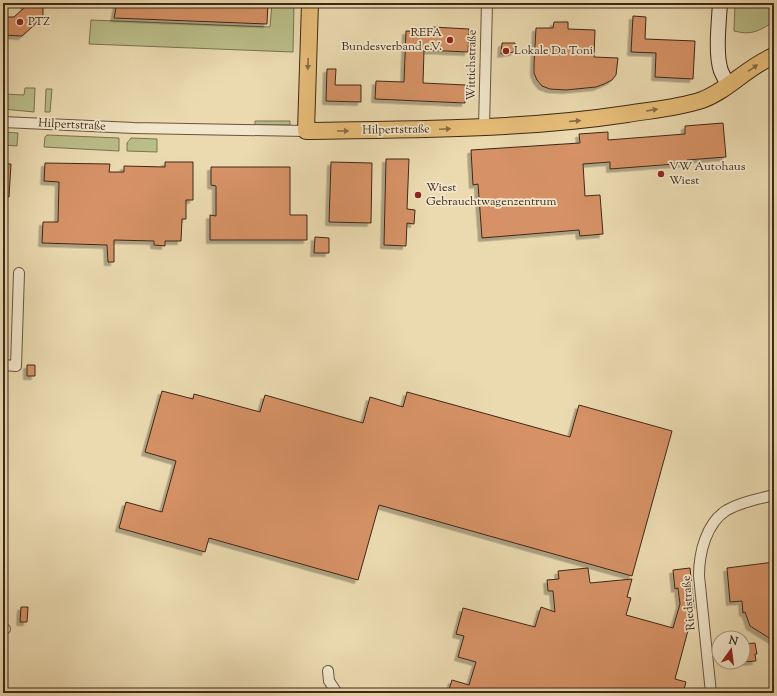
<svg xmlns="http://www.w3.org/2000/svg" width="777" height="696" viewBox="0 0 777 696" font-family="'Sorts Mill Goudy',serif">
<defs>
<filter id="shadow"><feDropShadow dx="-3.5" dy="3.5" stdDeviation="0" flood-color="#0004"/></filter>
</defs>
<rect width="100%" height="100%" fill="#ebdab0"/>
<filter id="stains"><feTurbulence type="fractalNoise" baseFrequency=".005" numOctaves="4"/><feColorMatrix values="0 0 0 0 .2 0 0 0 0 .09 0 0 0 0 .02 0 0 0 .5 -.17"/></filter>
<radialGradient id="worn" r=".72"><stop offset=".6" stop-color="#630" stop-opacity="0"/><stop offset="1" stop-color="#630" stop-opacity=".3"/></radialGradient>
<path fill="#babe89" stroke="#7c7350" d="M272 3H294L293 52 89 44 91 20 270 27Z
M735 3H771L770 24C757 32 750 35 734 31Z
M25 88H35L34 112 3 109V94L24 95Z
M46 89H52L50 112H45Z
M255 121H290V125H255Z
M3 132 18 133 17 146 3 145Z
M47 135 119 138V151L44 147 45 137Z
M131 138 157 139V152L127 151V143Z"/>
<path fill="#d69266" stroke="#3e2818" filter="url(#shadow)" d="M25 3H43V17L22 36 3 35V17H14L24 8Z
M117 3H268L267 24 114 18Z
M633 16 646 17 645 39 695 41 693 79 655 77 656 53 631 52Z
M554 22H568V29L595 30 594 57 618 58 616 75 612 80 604 84 596 87 566 90 550 89 542 86 537 80 534 73V64L536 28H553Z
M433 27 469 29 468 52 424 50 423 83 466 85 465 103 375 99 376 81 404 82 406 31 433 32Z
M502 43H515L514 52 501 54Z
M327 69H336L335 85H361V102L326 101Z
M723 123 726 157 687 160 688 163 610 169V162L583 164 585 196 600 195 603 234 580 236 579 230 482 238 478 184 473 185 471 150 580 143 579 134 608 132V140L685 134V126Z
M386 159H409L407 209 415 210 414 224 407 223 406 246 384 245Z
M165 162H193V200H186V219H182L181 241H165V246L154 245V241L114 240V262H108L107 245 42 243 43 222H58L59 182 44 181 45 163 110 164 109 172H124V166L165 167Z
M331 162 372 163 371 223 329 222Z
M3 164H11L9 197H3Z
M211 167H290V215H307V240H210V215L216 216V186L211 185Z
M315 237 329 238V253H314Z
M27 365H35V376H27Z
M162 391 193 399 194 394 260 412 265 395 363 423 370 397 403 407 407 392 570 437 579 405 672 431 632 576 379 505 358 580 209 538 205 552 119 528 126 502 162 512 176 461 145 452Z
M774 562V641L750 626 745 612 743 613 742 601 730 602 727 568Z
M588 568 590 583 632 579 627 597 631 598 626 615 673 628 680 604 678 588 675 589 673 570 690 568 694 608 675 679 686 682 683 693H448L452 680 469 685 476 662 458 657 464 636 456 634 463 608 535 627 541 607 555 612 553 591H548L547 580 559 579 558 571Z
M21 607H28L27 622H20Z
M755 643 757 654H755L756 661 743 662V644Z"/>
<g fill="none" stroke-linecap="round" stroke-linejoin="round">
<g stroke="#69543e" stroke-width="12">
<path id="street" d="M3 122 134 128 306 131
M484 127 487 3
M3 365 16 366 19 273
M3 629H5
M328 671 329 681 337 693
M711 693 699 576C699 553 706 523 727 510 741 502 758 499 774 495"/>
</g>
<g stroke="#3e2818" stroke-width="16">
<path id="secondary" d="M720 3C719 22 715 54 721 71 723 76 726 81 729 85"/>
</g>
<g stroke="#3e2818" stroke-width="18">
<path id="primary" d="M310 3 306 131C413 129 521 130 627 114 652 110 678 108 702 100 729 90 748 66 774 56"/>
</g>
<use href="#street" stroke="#f2e7cc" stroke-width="10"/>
<use href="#secondary" stroke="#f2e7cc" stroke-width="14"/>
<use href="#primary" stroke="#e6bd78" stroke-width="16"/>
</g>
<defs><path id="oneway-solid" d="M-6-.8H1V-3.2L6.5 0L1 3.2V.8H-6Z"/></defs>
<g fill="#8a6b43">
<use href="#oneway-solid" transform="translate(308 64) rotate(92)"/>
<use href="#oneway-solid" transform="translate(753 68) rotate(-35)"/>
<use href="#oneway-solid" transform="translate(652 110) rotate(-9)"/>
<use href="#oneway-solid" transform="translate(575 121) rotate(-5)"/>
<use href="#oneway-solid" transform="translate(445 129) rotate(-2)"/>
<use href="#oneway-solid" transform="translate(343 131)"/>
</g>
<g fill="#8f2418" stroke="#f2e7cc" stroke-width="1.5">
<circle cx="20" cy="22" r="4"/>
<circle cx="450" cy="40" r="4"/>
<circle cx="506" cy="51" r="4"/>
<circle cx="661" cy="174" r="4"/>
<circle cx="418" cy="195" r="4"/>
</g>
<g text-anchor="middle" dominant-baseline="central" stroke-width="3.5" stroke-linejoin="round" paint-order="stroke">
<g font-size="12" fill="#3e2818" stroke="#f2e7cc" text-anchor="start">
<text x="28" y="22">PTZ</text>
<text x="442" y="33" text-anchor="end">REFA<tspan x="442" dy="14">Bundesverband e.V.</tspan></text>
<text x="514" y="51">Lokale Da Toni</text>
<text x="669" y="167">VW Autohaus<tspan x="669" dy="14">Wiest</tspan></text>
<text x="426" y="188">Wiest<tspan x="426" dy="14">Gebrauchtwagenzentrum</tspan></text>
</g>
<g font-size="12" fill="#3e2818" stroke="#f2e7cc">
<text transform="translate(472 65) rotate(-89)">Wittichstraße</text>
<text transform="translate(72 125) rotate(3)">Hilpertstraße</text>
<text transform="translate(396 130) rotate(-1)">Hilpertstraße</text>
<text transform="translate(689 603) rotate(-95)">Riedstraße</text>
</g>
</g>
<rect width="777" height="696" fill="none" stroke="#ebdab0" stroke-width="16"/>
<rect x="4" y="4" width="769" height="688" fill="none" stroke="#3e2818" stroke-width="2"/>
<rect x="8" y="8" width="761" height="680" fill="none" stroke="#3e2818"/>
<g transform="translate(731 650) rotate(14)"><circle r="19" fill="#f2e7cc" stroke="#aa9b84"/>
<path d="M0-3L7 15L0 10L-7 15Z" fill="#8f2418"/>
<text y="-6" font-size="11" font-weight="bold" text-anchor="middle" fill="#3e2818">N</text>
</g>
<rect width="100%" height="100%" filter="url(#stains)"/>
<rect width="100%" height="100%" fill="url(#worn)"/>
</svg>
